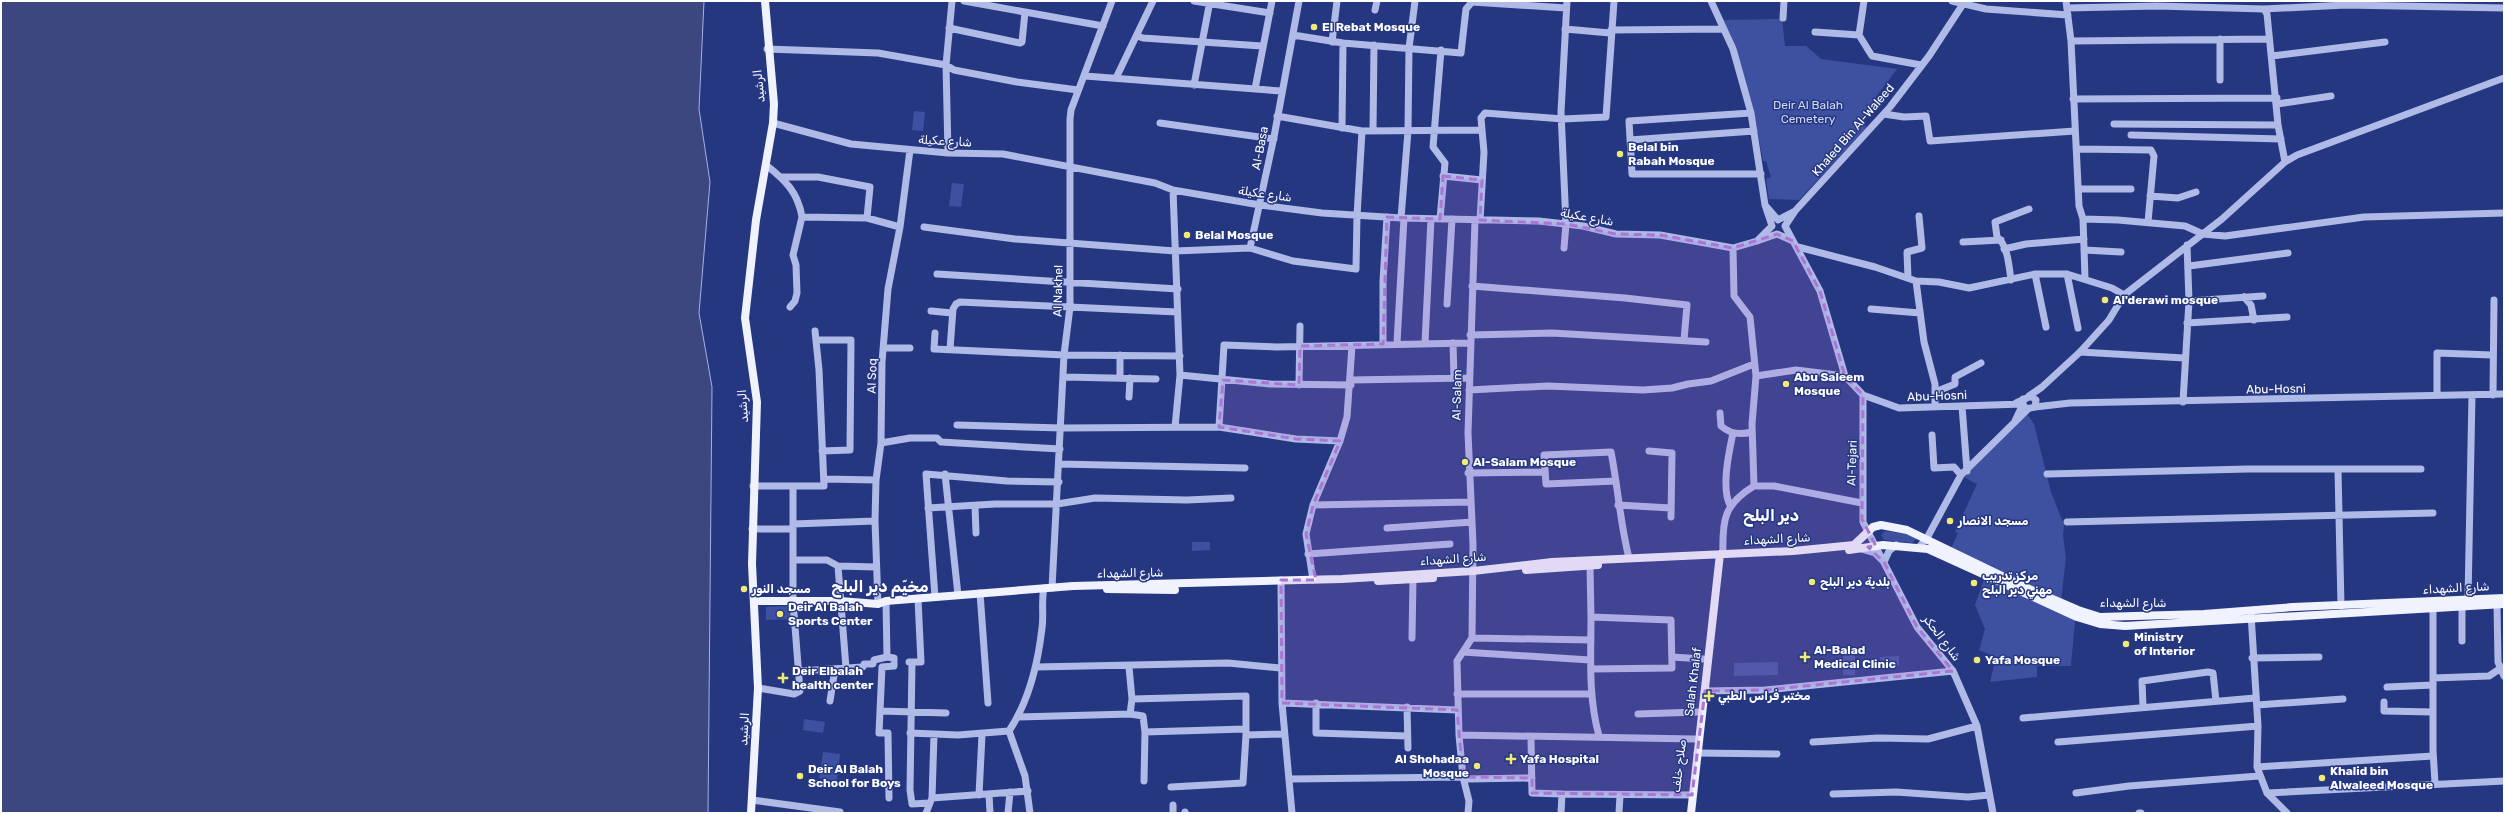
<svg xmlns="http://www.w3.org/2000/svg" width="2505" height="814" viewBox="0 0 2505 814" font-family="Rubik,Vazirmatn,sans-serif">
<rect width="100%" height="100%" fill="#263782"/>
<path fill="#3e51a0" d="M1782 19 1785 46H1806L1821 59 1897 69 1867 109 1862 124 1867 127 1799 200 1769 199 1766 179 1771 177 1766 161H1763L1753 106 1724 20Z
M914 111 925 112 923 131 912 130Z
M952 183 964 184 961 207 949 206Z
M2027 414 2034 424 2051 492 2064 525 2063 536 2066 558 2061 602 1951 549 1958 533 1955 532 1977 484 1964 477Z
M1885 531 1913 535 1916 539 1912 543 1884 540 1881 535Z
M1192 542H1210V550L1192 551Z
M1985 576 2075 620 2071 666H2037V677L1990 682 1996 657 1979 650 1985 629 1975 605Z
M791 606V619L766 620V607Z
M1843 651H1855V675H1843Z
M1899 656V666L1881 667 1880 657Z
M1778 662V675L1734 676V663Z
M804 719 825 722 823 733 803 730Z
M823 752 840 754 837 781 819 778Z"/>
<path fill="#3b477e" stroke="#a3b1e7" d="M1 1H704L699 109 710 182 699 313 712 387 708 813H1Z"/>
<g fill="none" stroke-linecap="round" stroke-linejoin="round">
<path stroke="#afbae7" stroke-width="7" d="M964 1 1103 26
M1194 1 1270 13
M1711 1 1733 49 1751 113 1765 205
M1864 1 1859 35 1872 56 1921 65
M1952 1 1986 9 2068 15
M2066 1 2071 41 2079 206 2083 219 2085 278
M2067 8 2157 6 2264 9 2346 5 2504 8
M2264 9 2267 14 2278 125 2285 162
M1375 10 1377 1
M1783 18 1784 1
M949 28 1020 43 1022 42 1025 12
M1565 29 1610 33
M1611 30 1722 29
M1815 32 1859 35
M1293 35 1343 43 1461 53 1466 9 1472 2 1566 8
M1137 36 1143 38 1262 46
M2071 41 2269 39
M1332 42 1337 1
M767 49 878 53 946 65 954 70 1017 82 1078 90
M2272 56 2385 42
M1085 76 1281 91
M1116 78 1153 1
M2220 80V39
M1194 85 1210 1
M1255 89 1272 1
M2073 99 2277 98
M2277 104 2331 96
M1751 113 1629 121 1632 174H1761
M1884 114 1904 117 1926 116 1930 141 2075 131
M1277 116 1362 131 1482 130 1481 118 1485 113 1563 119 1606 117 1614 1
M773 123 851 144 948 153 1003 154 1155 183 1173 190 1260 205 1322 213 1401 218 1539 221 1583 226 1616 234 1660 235 1733 248 1757 241
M1160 123 1274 139
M2114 124 2278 125
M1342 128 1343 43
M1373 131 1374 45
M2131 135 2281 139
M1630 140 1754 131
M2078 149 2151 150 2154 156 2148 222
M948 153 946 65 952 1
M766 165C785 180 798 192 802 217L867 218 900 227
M1443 176 1482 180
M782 177H818L870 187 867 218
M2080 189H2131
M1173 190 1180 375 1175 427
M2150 196 2178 198 2196 192
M1795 211 1890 107 1929 56 1965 1
M1357 216 1362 131
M1401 218 1408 131 1409 48 1415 1
M1440 219 1445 163 1433 147 1441 50
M2083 219 2118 220 2185 226 2203 234 2225 236 2364 217 2504 213
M1480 220 1484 152 1482 130
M924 227 1015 239 1175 251 1250 248 1274 137 1299 1
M1793 241 1777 234 1757 241 1772 226 1765 205 1778 220 1795 211 1785 226 1820 291 1845 376 1863 395 1899 408 2023 404 2015 421
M1963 242 2001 240
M1798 247 1875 267 1916 281 1939 282 1969 288 2035 274H2067L2112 288 2124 295
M1250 248 1293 261 1356 269 1357 216
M1564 248 1566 224 1561 112 1567 1
M2004 249 2026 244 2084 239
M2084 250 2121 252
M2189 266 2288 253
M937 274 1178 289
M2035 274 2046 327
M2067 274 2078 328
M1908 278 1907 252 1922 248 1919 216
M2011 280C2009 267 2008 245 1997 237L1995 222 2029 209
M1916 281 1924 342 1935 384V406
M1472 286 1625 298 1687 305 1684 340
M2244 297 2251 305 2254 320
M2189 301 2263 296
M1447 304 1452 219
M790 307 795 301 797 293 796 265 793 255 802 217
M1871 309 1920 313
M931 311 952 313
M2187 323 2287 317
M935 333 934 349 1064 355 1180 356
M1470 335 1552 333 1706 342
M817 340H851L850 450 822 451
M1397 343 1404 218
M1425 343 1431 219
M1453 343 1454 378
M1383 344V281L1387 217
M885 348H910
M950 349 953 309 956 304 960 302 1177 312
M2080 352 2184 358
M1180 375 1270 384 1351 385
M1756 376 1796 370 1845 376
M1064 377 1156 379
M1120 377V355
M1351 380 1469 378
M1299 385 1300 326
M1469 390 1548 386 1643 390 1672 388 1688 384 1711 381 1754 364
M1935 392 1955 384V377L1981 363
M2437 394V353L2492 355
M1863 395V522L1917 627 1953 671 1977 726 1993 813
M2493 395 2494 300
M2029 396 2042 387 2080 352 2109 320 2124 295 2222 219 2285 162 2297 155 2504 78
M1129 397 1130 378
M2183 402 2189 301 2187 245
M2016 403 2031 396 2036 400 2035 407 2026 409 2023 404V399
M1962 406 1967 471
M2035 407 2070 403 2504 394
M1720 413 1721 426C1730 434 1741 435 1752 432
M957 425 1062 428 1219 427 1296 439 1340 441
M1219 427 1224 345 1277 347 1469 343
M1932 435 1934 468 1954 467 1961 475
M881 443 910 438H937L941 442 1060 449
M1649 451 1672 453 1671 517
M1059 464 1245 468
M2338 470 2341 606
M1468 473 1545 472
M945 474 958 595
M2047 474 2248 469H2421
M824 479 876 480
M1616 481 1546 484 1544 455 1611 452C1618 487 1620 523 1629 558
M753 486H824L819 370 815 331
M1754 486H1774L1862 503
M1313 505 1471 502
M1618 505 1671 508
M1730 505C1721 488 1729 452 1733 433
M975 506 976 533
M928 508 995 504H1057L1095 498 1187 500 1231 498
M2067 522 2433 513
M793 524 875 521
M1387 528 1472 522
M752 529H793
M1919 547 1927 538 1961 475 2028 409
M1861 549 1875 553 1884 562 1889 551 1896 545
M1308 554 1450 544
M1723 554C1722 520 1724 504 1754 486L1752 424 1756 376 1750 317 1734 296 1733 248
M793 560H827L838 566 876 567
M838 566 846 668
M1590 566 1591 617
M1281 580 1282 703 1292 813
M1313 580 1306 534 1313 505 1340 441 1347 417 1352 346
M1052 588 1064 355 1070 307V119L1071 110 1112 1
M980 593 988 703
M935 597 926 474 1007 481 1059 482
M2468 599 2472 395
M886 601 887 657 894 658V666L882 667 879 733H888L889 798
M2433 603V750L2435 783
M878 604 875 521 876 480 881 443 882 362 888 289 900 227 910 150
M2497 604 2498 662 2504 676
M2462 606V641
M2251 614 2258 726 2257 767 2267 793 2287 813
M1412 638 1413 579
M1472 638 1591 640
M1463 652 1590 660
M1672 657 1703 659
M2252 658 2319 657
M909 662H921L918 599
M912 663 910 790 912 804 929 803
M1036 667 1228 663 1280 668
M1591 669 1672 668 1671 620 1591 617C1591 658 1588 696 1599 736
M800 671 863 667 864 664H873L874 660 887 657
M2433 678 2489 676 2501 668
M2387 687 2433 685
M758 688 794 694 800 691 793 601V487
M1705 691 1765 690 1953 671
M1457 694H1590
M1132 699 1246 696V735
M830 701 835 669
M2384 702V711L2433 712
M1282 703 1457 710
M1316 703V733L1407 736
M2257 705 2343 699
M1407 707 1408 748
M2143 707 2142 681 2208 672 2213 673 2216 701
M881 711 946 713
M1130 714 1143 716 1145 732 1144 781
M1638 714 1698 712
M1018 717 1130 714 1132 699 1129 667
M2023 718 2255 698
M1009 731 1025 776 1030 813
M1145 732 1245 729
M910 733 958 735 1009 731C1029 701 1038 663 1042 628 1044 615 1041 601 1044 588
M1459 735 1695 739
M1531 738 1532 793 1562 794
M1813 742 1878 738 1928 739 1977 726
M2058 742 2258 726
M1697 753 1777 754
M2257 767 2433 756
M1290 779 1463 777 1468 779 1532 778
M1171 787 1243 783 1246 735 1284 734
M2076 793 2129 786 2259 776
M2267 793 2504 781
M989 794 990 813
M1833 794 1896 792 1968 797 1989 795
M979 795 982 735
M932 798 1028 791
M752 800 840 812
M926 813 932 798 934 735
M1008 813 1010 792
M1173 813V805
M1185 813V812
M1468 813 1469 801 1463 777 1459 735 1457 661 1472 638 1473 544 1468 433 1475 220
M1561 813 1562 794 1692 795
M1619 813 1620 795
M2139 813H2141"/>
<path stroke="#f0f2fd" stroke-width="8" d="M1849 550 1883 545 1928 549 2077 617 2100 624 2125 626 2504 604
M1526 570 1598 565
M1378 581 1433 578
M1107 589 1175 590
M754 601H840L878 604 886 601 1073 586 1342 579 1473 571 1552 562 1793 551 1854 545 1873 527 1881 525 1907 530 2027 588 2078 610 2100 617 2204 614 2293 607 2504 598
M751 813 758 688 752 564 757 402 745 318 756 220 773 123 774 104 765 1
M1691 813 1720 554"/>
</g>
<path fill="#a976d5" fill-opacity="0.2" stroke="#a976d5" stroke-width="3" stroke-dasharray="8 5" stroke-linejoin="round" d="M1443 176 1482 180 1480 220 1566 224 1616 234 1660 235 1733 248 1777 234 1793 241 1820 291 1845 376 1863 395 1862 519 1876 546 1868 547 1884 562 1917 627 1953 671 1765 690 1705 691 1692 795 1532 793V778L1463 777 1457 710 1282 703 1281 580H1316L1306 534 1313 505 1340 441 1296 439 1219 427 1223 380 1299 385 1300 346 1383 344 1387 217 1440 219Z"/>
<g fill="#efeb74" stroke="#263782" stroke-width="1.5">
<circle cx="1314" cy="27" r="4"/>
<circle cx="1620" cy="154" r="4"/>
<circle cx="1187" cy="235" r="4"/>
<circle cx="2105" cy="300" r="4"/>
<circle cx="1786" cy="384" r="4"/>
<circle cx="1465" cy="462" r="4"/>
<circle cx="1950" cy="521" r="4"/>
<circle cx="1812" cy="582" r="4"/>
<circle cx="1974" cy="583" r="4"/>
<circle cx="744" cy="589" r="4"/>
<circle cx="780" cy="614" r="4"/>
<circle cx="2126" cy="644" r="4"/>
<path d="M1803 651h4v4h4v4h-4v4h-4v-4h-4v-4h4z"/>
<circle cx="1977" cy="660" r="4"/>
<path d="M781 672h4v4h4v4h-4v4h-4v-4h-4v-4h4z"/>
<path d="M1707 690h4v4h4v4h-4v4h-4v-4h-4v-4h4z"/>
<path d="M1509 753h4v4h4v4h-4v4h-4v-4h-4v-4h4z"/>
<circle cx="1477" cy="766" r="4"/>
<circle cx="800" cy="776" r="4"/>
<circle cx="2322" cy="778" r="4"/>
</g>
<g text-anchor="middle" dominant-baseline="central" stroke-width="3" stroke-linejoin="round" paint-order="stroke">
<g font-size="12" font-weight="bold" fill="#fff" stroke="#263782" text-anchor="start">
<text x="1322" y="27">El Rebat Mosque</text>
<text x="1628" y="147">Belal bin<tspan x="1628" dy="14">Rabah Mosque</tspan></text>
<text x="1195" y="235">Belal Mosque</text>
<text x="2113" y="300">Al'derawi mosque</text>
<text x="1794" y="377">Abu Saleem<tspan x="1794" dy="14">Mosque</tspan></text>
<text x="1473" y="462">Al-Salam Mosque</text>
<text x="1958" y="521">مسجد الانصار</text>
<text x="1982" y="576">مركز تدريب<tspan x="1982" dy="14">مهني دير البلح</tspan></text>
<text x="1820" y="582">بلدية دير البلح</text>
<text x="752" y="589">مسجد النور</text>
<text x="788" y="607">Deir Al Balah<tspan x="788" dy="14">Sports Center</tspan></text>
<text x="2134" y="637">Ministry<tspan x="2134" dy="14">of Interior</tspan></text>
<text x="1814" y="650">Al-Balad<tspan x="1814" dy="14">Medical Clinic</tspan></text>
<text x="1985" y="660">Yafa Mosque</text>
<text x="792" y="671">Deir Elbalah<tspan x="792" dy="14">health center</tspan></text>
<text x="1718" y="696">مختبر فراس الطبي</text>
<text x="1469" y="759" text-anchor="end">Al Shohadaa<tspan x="1469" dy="14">Mosque</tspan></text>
<text x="1520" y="759">Yafa Hospital</text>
<text x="808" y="769">Deir Al Balah<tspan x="808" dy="14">School for Boys</tspan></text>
<text x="2330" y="771">Khalid bin<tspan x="2330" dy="14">Alwaleed Mosque</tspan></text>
</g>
<g font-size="12" fill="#fff" stroke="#263782">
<text transform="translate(759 86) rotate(-96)">الرشيد</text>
<text transform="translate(1853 130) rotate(-49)">Khaled Bin Al-Waleed</text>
<text transform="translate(945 141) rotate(3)">شارع عكيلة</text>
<text transform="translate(1260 148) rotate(-79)">Al-Basa</text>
<text transform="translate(1265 194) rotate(8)">شارع عكيلة</text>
<text transform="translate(1587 217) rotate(10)">شارع عكيلة</text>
<text transform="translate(1058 291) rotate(-89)">Al Nakhel</text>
<text transform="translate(872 376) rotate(-88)">Al Soq</text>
<text transform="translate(2276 389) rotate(-1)">Abu-Hosni</text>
<text transform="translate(1457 395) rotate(-89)">Al-Salam</text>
<text transform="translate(1937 396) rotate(-2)">Abu-Hosni</text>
<text transform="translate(743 406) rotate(-94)">الرشيد</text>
<text transform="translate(1852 463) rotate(-88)">Al-Tejari</text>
<text transform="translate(1777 539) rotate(-3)">شارع الشهداء</text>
<text transform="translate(1453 559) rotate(-4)">شارع الشهداء</text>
<text transform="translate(1130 573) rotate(-1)">شارع الشهداء</text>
<text transform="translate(2456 588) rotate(-3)">شارع الشهداء</text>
<text x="2133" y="603">شارع الشهداء</text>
<text transform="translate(1942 638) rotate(53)">شارع الحكر</text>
<text transform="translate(1693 682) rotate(-83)">Salah Khalaf</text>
<text transform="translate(744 729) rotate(-87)">الرشيد</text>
<text transform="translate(1679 766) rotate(-83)">صلاح خلف</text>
</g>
<g font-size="12" fill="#d2d9f5" stroke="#263782">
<text x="1808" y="105">Deir Al Balah<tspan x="1808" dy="14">Cemetery</tspan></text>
</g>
<g font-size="16" font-weight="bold" fill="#fff" stroke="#263782">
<text x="1771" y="515">دير البلح</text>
<text x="880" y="586">مخيّم دير البلح</text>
</g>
</g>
<rect width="2505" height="814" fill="none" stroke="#ffffff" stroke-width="4"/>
</svg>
